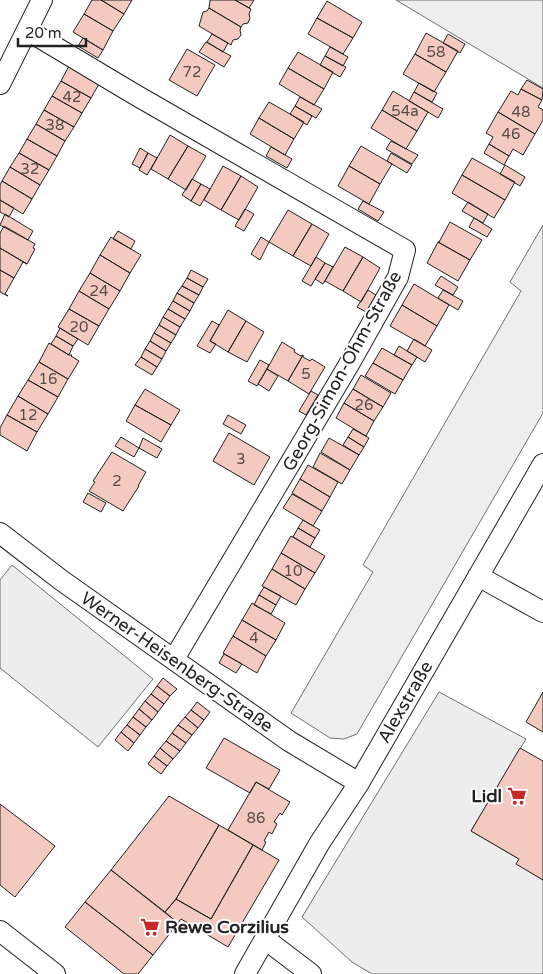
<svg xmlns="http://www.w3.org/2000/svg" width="543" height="974" viewBox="0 0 543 974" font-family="'Varela Round',sans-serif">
<rect width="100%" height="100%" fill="#fff"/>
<path fill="#eee" stroke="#6f6f6f" d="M396 0H543V88Z
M543 225V413L357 734 344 739 330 738 291 713 373 572 363 565 521 291 510 282Z"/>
<path fill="#ededed" stroke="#6f6f6f" d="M12 565 153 679 98 747 0 668V580Z
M439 692 526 739 471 831 519 859 517 864 543 880V974H372L352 962 302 917Z"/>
<path fill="#f3c9c0" stroke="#222" d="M92 0H101L124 14 113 31 84 14Z
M101 0H132L124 14Z
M210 0H235L251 9 249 14 250 18 248 23 243 24 241 27 209 8Z
M235 0H254L249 8Z
M327 1 362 22 353 38 317 18Z
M209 8 241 27 240 30 241 35 238 39 233 40 231 45 199 26 203 12 207 11Z
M84 14 113 31 103 50 73 32Z
M317 18 353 38 343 54 308 34Z
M426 33 458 51 446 72 415 54Z
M212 34 228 43 223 52 207 42Z
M448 34 465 44 460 53 443 43Z
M83 38 103 50 98 58 78 46Z
M206 42 231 56 224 67 199 52Z
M330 47 348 57 343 66 325 56Z
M187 49 215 65 197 96 169 80Z
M298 52 333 72 324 89 288 68Z
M415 54 446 72 434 92 403 74Z
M325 56 346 67 340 77 320 65Z
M69 66 99 84 91 98 61 81Z
M288 68 324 89 314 105 279 84Z
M527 80 543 89 542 100 521 89Z
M61 81 91 98 82 113 52 96Z
M419 83 437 93 432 102 414 92Z
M521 89 542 100 538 107 543 110V120L535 134 498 112 511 91 518 95Z
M393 91 428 112 417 131 382 110Z
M414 92 443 109 438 118 409 101Z
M52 96 82 113 74 127 44 110Z
M300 97 322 109 316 118 295 106Z
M269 102 304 122 294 139 259 118Z
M295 106 312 116 307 125 290 114Z
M44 110 74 127 65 141 36 124Z
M382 110 417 131 406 149 371 128Z
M498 112 535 134 523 155 513 149 509 156 489 144 493 137 486 133Z
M259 118 294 139 285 155 250 134Z
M36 124 65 141 57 156 27 139Z
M170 135 188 146 168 179 151 169Z
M27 139 57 156 49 170 19 153Z
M391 141 418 155 412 164 386 149Z
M489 144 509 156 504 165 484 153Z
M188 146 206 156 186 190 168 179Z
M361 146 392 164 380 184 349 166Z
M271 147 292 159 287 168 266 156Z
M140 148 148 153 140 168 132 164Z
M19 153 49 170 40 185 10 167Z
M148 153 157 158 147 175 139 170Z
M391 153 412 165 407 173 387 161Z
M472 158 515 182 505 200 462 175Z
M505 165 525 177 520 186 500 174Z
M223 166 241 176 221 210 204 200Z
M349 166 380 184 369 204 338 186Z
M10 167 40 185 32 199 2 181Z
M462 175 505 200 494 218 452 193Z
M241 176 258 187 239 220 221 210Z
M192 179 201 184 191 201 182 195Z
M2 181 32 199 23 214 0 200V185Z
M201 184 210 189 200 206 191 201Z
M0 200 14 208 9 217 0 212Z
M363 201 384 212 378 221 358 209Z
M468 202 488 214 483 223 462 211Z
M245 209 254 214 244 231 235 226Z
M288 210 312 224 293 256 269 242Z
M5 214 33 231 28 240 0 225Z
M474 218 492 229 487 237 469 227Z
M450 222 482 240 470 260 438 242H439Z
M312 224 329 234 311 266 293 256Z
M4 226 35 244 33 248 35 249 27 264 0 248V233Z
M118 231 135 241 131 249 113 239Z
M111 237 141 255 130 273 100 255Z
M261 237 269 242 260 260 251 254Z
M438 242 470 260 458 281 427 263Z
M345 247 363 257 343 291 325 281Z
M0 248 27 264 23 262 14 278 0 270Z
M100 255 130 273 120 291 90 273Z
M316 257 325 263 311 286 302 281Z
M363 257 380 268 361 302 343 291Z
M325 263 333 267 323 284 315 279Z
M0 270 14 278 5 294 8 296 0 292Z
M191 270 208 279 203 287 187 278Z
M90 273 120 291 109 309 79 291Z
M441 276 458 287 453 295 435 285Z
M187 278 203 287 199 295 182 286Z
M414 284 449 305 437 326 402 305Z
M182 286 199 295 194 303 177 293Z
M368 290 376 295 366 312 357 307Z
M443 290 463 301 458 310 438 298Z
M79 291 109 309 99 326 69 309Z
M177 293 194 303 190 311 173 301Z
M173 301 190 311 185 319 168 309Z
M402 305 437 326 425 346 390 326Z
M69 309 99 326 88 345 58 327Z
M168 309 185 319 180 327 163 317Z
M228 310 246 321 228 352 210 341Z
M163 317 180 327 176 335 159 325Z
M212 321 219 325 210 341 216 344 210 353 197 346Z
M246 321 264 332 247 362 228 352Z
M159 325 176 335 171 343 154 333Z
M60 328 78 339 73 346 56 336Z
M154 333 171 343 166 351 150 341Z
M56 336 73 346 69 355 51 344Z
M414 339 432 350 425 362 407 351Z
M150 341 166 351 162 359 145 349Z
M282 342 295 350 294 352 301 356 303 355 288 381 267 369Z
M49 343 69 355H72L71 356 79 361 68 379 39 362Z
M399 346 417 357 412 365 394 355Z
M382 348 412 365 403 380 373 363Z
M145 349 162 359 157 367 141 357Z
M303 355V357L310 361 312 359 325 367 309 394 288 381Z
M141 357 157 367 152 375 135 365Z
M260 360 269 365 257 386 248 381Z
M39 362 68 379 58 397 28 380Z
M373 363 403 380 395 394 365 376Z
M267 369 278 376 269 391 258 384Z
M361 375 391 393 383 407 353 389Z
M28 380 58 397 48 414 18 396Z
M145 389 180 410 171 425 135 405Z
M353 389 383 407 374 421 344 403Z
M311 391 318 395 306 415 299 411Z
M18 396 48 414 37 432 7 415Z
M344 403 374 421 366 436 336 418Z
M135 405 171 425 161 442 126 421Z
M7 415 37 432 27 451 0 435V428Z
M228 415 246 425 241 434 223 424Z
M353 429 369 438 364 447 348 437Z
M229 433 270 457 254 485 213 461Z
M121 437 139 448 134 457 115 446Z
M348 437 364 447 359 455 343 445Z
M143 438 162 449 157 458 139 448Z
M329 438 359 455 350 470 321 452Z
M112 452 146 472 138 486H139L123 511 89 491 95 482 93 481Z
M320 453 350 470 342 484 313 467Z
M308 465 338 482 330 497 300 479Z
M300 479 330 497 322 511 292 493Z
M88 493 106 503 101 512 83 502Z
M292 494 322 511 313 526 283 508Z
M303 520 320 530 315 538 298 528Z
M298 528 315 538 310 547 293 537Z
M291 536 325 556 315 573 281 553Z
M281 553 315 573 305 589 272 569Z
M272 569 305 589 296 605 262 586Z
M264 587 281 596 276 605 259 595Z
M259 595 276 605 271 614 254 605Z
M252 603 285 623 276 640 242 620Z
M242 620 276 640 266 656 233 636Z
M233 636 266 656 257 673 223 653Z
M224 654 242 664 236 673 219 663Z
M163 678 177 689 170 696 157 686Z
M157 686 170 696 164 704 151 694Z
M543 692V732L526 722Z
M151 694 164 704 158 712 145 701Z
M145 701 158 712 152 720 139 709Z
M197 702 210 712 204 720 191 710Z
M139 709 152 720 146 727 133 717Z
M191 710 204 720 198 728 185 717Z
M133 717 146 727 140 735 127 725Z
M185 717 198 728 192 735 178 725Z
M127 725 140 735 134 743 121 732Z
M178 725 192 735 186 743 172 733Z
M121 732 134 743 128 751 115 740Z
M172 733 186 743 180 751 166 741Z
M224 738 280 770 269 789 256 782 250 793 206 768Z
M166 741 180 751 173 759 160 748Z
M160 748 173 759 167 766 154 756Z
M520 748 543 761V880L516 864 519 859 471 831Z
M154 756 167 766 161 774 148 764Z
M256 782 290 802 282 815 280 813 274 822 277 824 272 834 269 832 264 841 266 842 262 850 228 830Z
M169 796 219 825 176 899 165 912 111 870Z
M0 804 55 846 15 897 0 885Z
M219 825 253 845 211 919 176 899Z
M253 845 279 860 228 947 181 919 178 923 165 912 176 899 211 919Z
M111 870 178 923 153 955 85 902Z
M85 902 153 955 138 974H124L65 927Z"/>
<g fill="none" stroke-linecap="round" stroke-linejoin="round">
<g stroke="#222" stroke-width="22">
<path id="street" d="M27 30 134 94 405 250 398 277 348 366 174 659
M0 84 42 0
M0 533 61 580 289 741 359 783
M478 576 543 612
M0 931 55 974
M265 939 311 974
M245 974 319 844 359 783 543 464"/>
</g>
<use href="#street" stroke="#fff" stroke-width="20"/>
</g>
<defs>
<g id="supermarket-bare" transform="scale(1.5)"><path d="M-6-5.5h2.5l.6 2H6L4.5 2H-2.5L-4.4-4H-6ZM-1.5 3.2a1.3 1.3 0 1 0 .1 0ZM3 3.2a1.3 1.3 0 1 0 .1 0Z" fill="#c62828" stroke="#fff" stroke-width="2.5" paint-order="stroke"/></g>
</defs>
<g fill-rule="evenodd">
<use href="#supermarket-bare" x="517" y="796"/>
<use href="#supermarket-bare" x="150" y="927"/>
</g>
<g text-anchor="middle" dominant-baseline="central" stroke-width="4" stroke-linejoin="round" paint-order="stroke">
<g font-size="15" fill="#564c4a">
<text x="436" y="52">58</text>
<text x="192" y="72">72</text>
<text x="72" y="97">42</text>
<text x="405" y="111">54a</text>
<text x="521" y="112">48</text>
<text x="55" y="125">38</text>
<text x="511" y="134">46</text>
<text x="30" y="169">32</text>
<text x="99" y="291">24</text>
<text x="79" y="327">20</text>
<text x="306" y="374">5</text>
<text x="48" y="379">16</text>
<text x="364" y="405">26</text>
<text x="28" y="415">12</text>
<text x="241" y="459">3</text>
<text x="117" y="481">2</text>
<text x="293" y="571">10</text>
<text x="254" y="638">4</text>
<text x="256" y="818">86</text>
</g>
<g font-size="18" fill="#222" stroke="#fff">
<text transform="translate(342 371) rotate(-61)">Georg-Simon-Ohm-Straße</text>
<text transform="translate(177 662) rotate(35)">Werner-Heisenberg-Straße</text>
<text transform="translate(405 702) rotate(-60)">Alexstraße</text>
</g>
<g font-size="18" font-weight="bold" fill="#222" stroke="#fff" text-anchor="end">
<text x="502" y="796">Lidl</text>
<text x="165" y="927" text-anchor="start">Rewe Corzilius</text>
</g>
</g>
<path d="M18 38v8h68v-8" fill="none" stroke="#222222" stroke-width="2.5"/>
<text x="25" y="38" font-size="15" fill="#222222" stroke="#ffffff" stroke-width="4" paint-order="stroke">20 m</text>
</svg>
